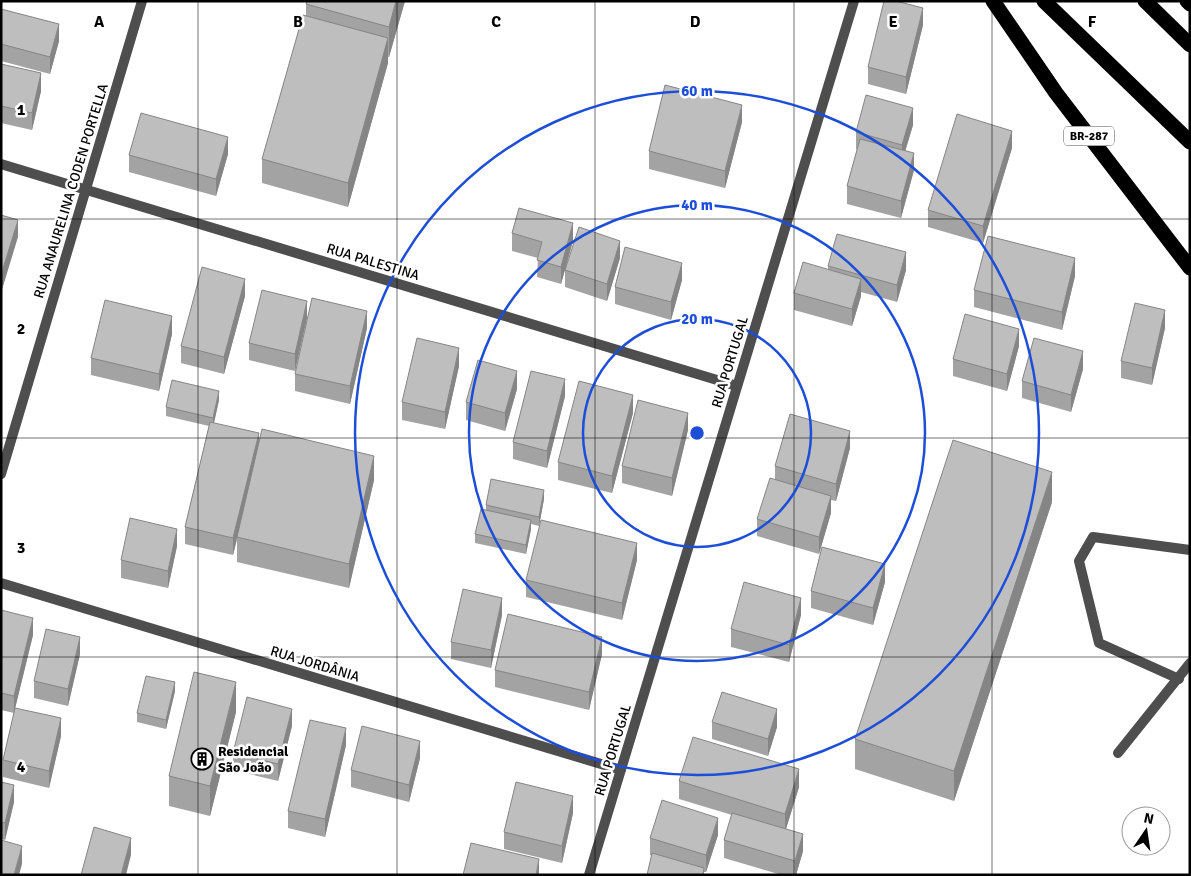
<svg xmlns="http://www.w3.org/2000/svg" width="1191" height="876" viewBox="0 0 1191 876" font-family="Signika,sans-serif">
<rect width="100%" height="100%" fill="#fff"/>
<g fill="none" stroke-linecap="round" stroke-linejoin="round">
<path stroke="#4e4e4e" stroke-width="10" d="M1179 679 1099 643 1079 561 1093 537 1190 550
M1118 753 1190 663"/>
<path stroke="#4e4e4e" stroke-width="10" d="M1 164 737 386
M1 474 142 1
M1 583 621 770
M589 875 854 1"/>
<path stroke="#000" stroke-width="15" d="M993 1 1056 93 1190 268
M1044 1 1190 142
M1145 1 1190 45
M1187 1 1190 4"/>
</g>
<path fill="#a3a3a3" d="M307 1H405L389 57H388V63L348 207 262 183V159L306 16V4Z
M1 9 59 41 50 74 1 61Z
M923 25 906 94 868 84V67Z
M1 64 41 91 32 130 1 123Z
M742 122 725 188 649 169V151Z
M913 125 905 151 914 170 901 218 847 204V186L857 149H856V132Z
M1012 148 983 243 928 227V210Z
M228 154 216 196 129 172V155Z
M512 233 573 241 561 284 537 277 538 258 512 251Z
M620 258 607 301 565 287V270Z
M828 266 906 270 897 302 861 292V296L852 326 794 310V293L828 269Z
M1075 276 1062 330 974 307V290Z
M682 280 671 320 615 304V287Z
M245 296 224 374 181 363V346Z
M307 318 295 371 249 360V343Z
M367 328 350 404 295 391V374Z
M1165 328 1152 385 1121 378V361Z
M172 334 159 391 91 375V358Z
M1019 346 1007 391 953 376V359Z
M459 366 445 429 402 420V402Z
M1083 369 1071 412 1022 398V381Z
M517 389 505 431 466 420V402Z
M565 396 547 468 513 459V442Z
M219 400 214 423 259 445 374 480 349 588 237 562V540L233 555 185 544V527L209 426 166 416V407Z
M633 413 612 493 558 480V462Z
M688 430 672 496 622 483V466Z
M850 448 836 501 831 500V513L819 554 757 536V519L775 479V466Z
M544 499 539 526 531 524V529L526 554 475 543V534L486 510V505Z
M1052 502 954 801 855 769V739Z
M177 546 168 588 121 578V560Z
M637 560 622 620 526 597V580Z
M885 582 873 625 811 608V591Z
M1 610 33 635 15 708 61 736 49 788 3 777V760L14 713 1 710Z
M502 615 491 668 451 659V642Z
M801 615 789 662 731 647V629Z
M80 654 68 706 34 698V681Z
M602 654 589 710 495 687V670Z
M175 691 166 729 137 722V713Z
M236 712 210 816 169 806V776Z
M712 722 777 727 768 756 712 739Z
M292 726 278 781 233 770V753Z
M346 745 325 837 288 828V811Z
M420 758 409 802 351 787V770Z
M679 781 799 787 786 829 803 851 796 875H782L724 858V840L732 815 679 799Z
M1 782 14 802 5 840 1 839Z
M573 813 562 863 504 849V832Z
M718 835 706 872H704V875L650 855V838Z"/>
<path fill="#858585" d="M396 1H405L389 57V27Z
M923 8V25L906 94V77Z
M59 24V41L50 74V57Z
M388 38V63L348 207V183Z
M41 73V91L32 130V113Z
M742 105V122L725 188V171Z
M913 108V125L902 162V145Z
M1012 131V148L983 243V226Z
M228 137V154L216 196V179Z
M914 153V170L901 218V201Z
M18 220V237L1 293V275Z
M573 223V241L561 284V267Z
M620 241V258L607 301V284Z
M906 252V270L897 302V285Z
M1075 258V276L1062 330V312Z
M682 263V280L671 320V302Z
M245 279V296L224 374V357Z
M861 279V296L852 326V309Z
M307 301V318L295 371V354Z
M1165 310V328L1152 385V368Z
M367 311V328L350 404V386Z
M172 316V334L159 391V374Z
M1019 329V346L1007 391V374Z
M459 348V366L445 429V412Z
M1083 351V369L1071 412V395Z
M517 371V389L505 431V413Z
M565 379V396L547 468V451Z
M219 391V400L213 427V418Z
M633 395V413L612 493V476Z
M688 413V430L672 496V478Z
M850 431V448L836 501V484Z
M259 433V450L237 537 233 555V538Z
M374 456V480L349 588V564Z
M1052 472V502L954 801V771Z
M544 490V499L539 526V517Z
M831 496V513L819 554V537Z
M531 520V529L526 554V545Z
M177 529V546L168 588V571Z
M637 543V560L622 620V603Z
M885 564V582L873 625V608Z
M502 598V615L491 668V650Z
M801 598V615L789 662V645Z
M33 618V635L14 713V696Z
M80 637V654L68 706V689Z
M602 637V654L589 710V692Z
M175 682V691L166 729V720Z
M236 682V712L210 816V786Z
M292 709V726L278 781V764Z
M777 709V727L768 756V739Z
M61 718V736L49 788V771Z
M346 728V745L325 837V819Z
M420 741V758L409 802V785Z
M799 769V787L785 832V814Z
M14 785V802L5 840V823Z
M573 796V813L562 863V846Z
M718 818V835L706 872V855Z
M803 834V851L796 875H795V861Z
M131 838V855L126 875H121Z
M22 846V864L19 875H14Z
M539 859V875H536Z"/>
<path fill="#bebebe" stroke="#858585" d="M307 1H396L389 27 306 4Z
M884 1H896L923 8 906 77 868 67Z
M1 9 59 24 50 57 1 44Z
M303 15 388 38 348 183 262 159Z
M1 64 41 73 32 113 1 106Z
M665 85 742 105 725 171 649 151Z
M866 95 913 108 902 145 856 132Z
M141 113 228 137 216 179 129 155Z
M957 114 1012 131 983 226 928 210Z
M860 139 914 153 901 201 847 186Z
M519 208 573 223 561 267 537 260 542 242 512 233Z
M1 215 18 220 1 275Z
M579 227 620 241 607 284 565 270Z
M837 234 906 252 897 285 828 266Z
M988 236 1075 258 1062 312 974 290Z
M625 247 682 263 671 302 615 287Z
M803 262 861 279 852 309 794 293Z
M202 267 245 279 224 357 181 346Z
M262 290 307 301 295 354 249 343Z
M312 298 367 311 350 386 295 374Z
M105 300 172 316 159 374 91 358Z
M1135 303 1165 310 1152 368 1121 361Z
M965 314 1019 329 1007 374 953 359Z
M417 338 459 348 445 412 402 402Z
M1034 338 1083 351 1071 395 1022 381Z
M478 360 517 371 505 413 466 402Z
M531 371 565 379 547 451 513 442Z
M172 380 219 391 213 418 166 407Z
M579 381 633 395 612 476 558 462Z
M638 400 688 413 672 478 622 466Z
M790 414 850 431 836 484 775 466Z
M210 422 259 433 233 538 185 527Z
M262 429 374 456 349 564 237 537Z
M953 440 1052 472 954 771 855 739Z
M770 478 831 496 819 537 757 519Z
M491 479 544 490 539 517 486 505Z
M481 509 531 520 526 545 475 534Z
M130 518 177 529 168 571 121 560Z
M541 520 637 543 622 603 526 580Z
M822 547 885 564 873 608 811 591Z
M744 582 801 598 789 645 731 629Z
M463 589 502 598 491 650 451 642Z
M1 610 33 618 14 696 1 693Z
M508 614 602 637 589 692 495 670Z
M46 629 80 637 68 689 34 681Z
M194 672 236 682 210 786 169 776Z
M146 676 175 682 166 720 137 713Z
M722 692 777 709 768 739 712 722Z
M247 697 292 709 278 764 233 753Z
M15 708 61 718 49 771 3 760Z
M310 720 346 728 325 819 288 811Z
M362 726 420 741 409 785 351 770Z
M693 737 799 769 785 814 679 781Z
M1 782 14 785 5 823 1 822Z
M516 782 573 796 562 846 504 832Z
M662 800 718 818 706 855 650 838Z
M732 813 803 834 795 861 724 840Z
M94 827 131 838 121 875H81Z
M1 840 22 846 14 875H1Z
M471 843 539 859 536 875H463Z
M652 853 704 868 703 875H647Z"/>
<path fill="none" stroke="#000" stroke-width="1" stroke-opacity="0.55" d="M198 1V875M397 1V875M595 1V875M794 1V875M992 1V875M1 219H1190M1 438H1190M1 657H1190"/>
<g fill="none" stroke="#1d4ed8" stroke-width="2.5">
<circle cx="697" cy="433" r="114"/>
<circle cx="697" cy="433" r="228"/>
<circle cx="697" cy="433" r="342"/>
</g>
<defs>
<g id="building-ring" transform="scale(1.125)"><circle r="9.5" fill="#fff" stroke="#000" stroke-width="1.5"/><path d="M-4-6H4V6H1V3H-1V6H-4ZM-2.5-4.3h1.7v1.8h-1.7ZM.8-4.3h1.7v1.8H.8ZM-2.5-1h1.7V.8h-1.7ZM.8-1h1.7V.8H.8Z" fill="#000"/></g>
</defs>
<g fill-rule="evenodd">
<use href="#building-ring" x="202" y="759"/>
</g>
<g text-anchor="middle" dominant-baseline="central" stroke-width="5" stroke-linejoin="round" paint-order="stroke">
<rect fill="#fff" stroke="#4c4c4c" stroke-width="1" x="1064" y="126.5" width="50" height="19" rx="4"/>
<g font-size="12" font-weight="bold" fill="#000">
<text x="1089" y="136">BR-287</text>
</g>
<g font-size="14" fill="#000" stroke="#fff">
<text transform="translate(71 191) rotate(-73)">RUA ANAURELINA CODEN PORTELLA</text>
<text transform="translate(373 262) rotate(17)">RUA PALESTINA</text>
<text transform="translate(730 362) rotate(-73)">RUA PORTUGAL</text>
<text transform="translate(315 664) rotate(17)">RUA JORDÂNIA</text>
<text transform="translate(613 750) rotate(-73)">RUA PORTUGAL</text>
</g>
<g font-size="14" font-weight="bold" fill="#000" stroke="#fff" text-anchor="start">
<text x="218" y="751">Residencial<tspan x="218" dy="16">São João</tspan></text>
</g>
</g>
<g font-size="16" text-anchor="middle" font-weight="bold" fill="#000" stroke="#fff" stroke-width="5" stroke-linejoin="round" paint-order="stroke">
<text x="99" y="27">A</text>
<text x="298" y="27">B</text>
<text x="496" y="27">C</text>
<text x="695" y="27">D</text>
<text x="893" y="27">E</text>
<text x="1092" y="27">F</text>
<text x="21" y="115">1</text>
<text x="21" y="334">2</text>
<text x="21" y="553">3</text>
<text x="21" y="772">4</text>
</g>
<circle cx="697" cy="433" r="8" fill="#1d4ed8" stroke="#fff" stroke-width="2.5"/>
<g font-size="15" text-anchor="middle" font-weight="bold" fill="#1d4ed8" stroke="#fff" stroke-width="5" stroke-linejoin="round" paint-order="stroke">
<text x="697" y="96">60 m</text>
<text x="697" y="210">40 m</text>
<text x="697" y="324">20 m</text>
</g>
<rect width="1191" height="876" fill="none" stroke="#000000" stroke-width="5"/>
<g transform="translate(1146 831) rotate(13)"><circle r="24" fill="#ffffff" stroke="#999999"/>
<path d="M0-4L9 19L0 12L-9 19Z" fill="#000000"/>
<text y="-8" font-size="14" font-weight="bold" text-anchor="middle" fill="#000000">N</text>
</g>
</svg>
